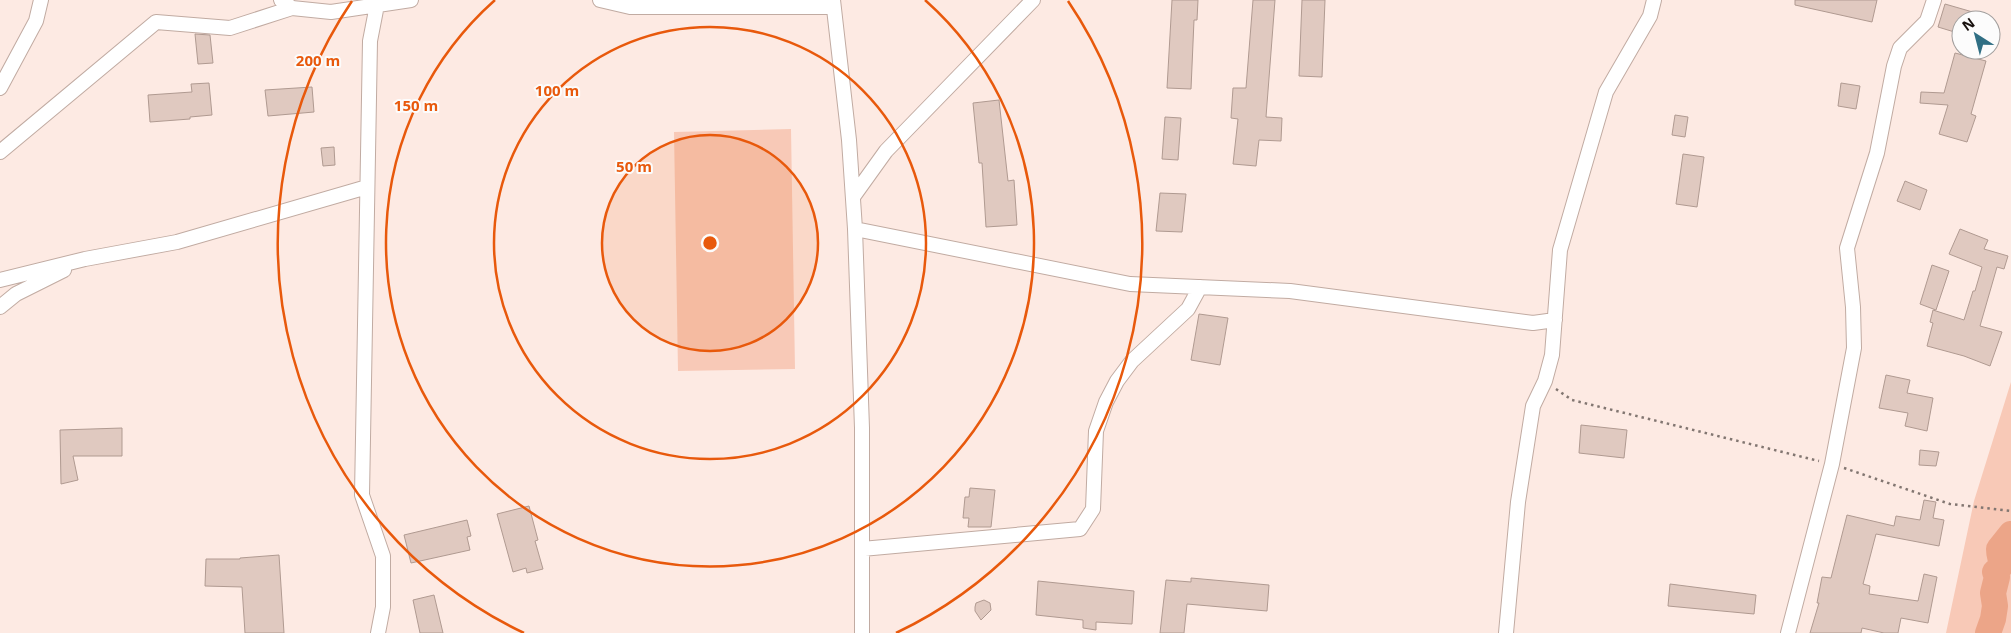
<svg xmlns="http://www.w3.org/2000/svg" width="2011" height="633" viewBox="0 0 2011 633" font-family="'Open Sans',sans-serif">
<rect width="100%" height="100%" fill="#fdeae3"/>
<path fill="#f8c9b7" d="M791 129 795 369 678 371 674 132Z
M2011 382V633H1946L1974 501Z"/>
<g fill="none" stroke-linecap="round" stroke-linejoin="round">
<path stroke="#eca588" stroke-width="26" d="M1988 633 1993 619 1995 606 1993 593 1997 577 1995 572C2006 563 1999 561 1999 549L2011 534"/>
</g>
<path fill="#e0c9c0" stroke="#b09a91" d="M1172 0H1198L1197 20H1194L1191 89 1167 88Z
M1253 0H1275L1266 117 1282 118 1281 141 1259 140 1256 166 1233 164 1238 119 1231 118 1233 88H1246Z
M1302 0H1325L1322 77 1299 76Z
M1795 0H1877L1872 22 1795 5Z
M1945 4 1990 17V20H1961V34L1938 27Z
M195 34 210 35 213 63 198 64Z
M1955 53 1986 61 1971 114 1976 116 1967 142 1939 134 1948 105 1920 103 1921 92 1944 93Z
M209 83 212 115 190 117V119L150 122 148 95 192 92 191 84Z
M1841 83 1860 86 1856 109 1838 106Z
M312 87 314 112 268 116 265 90Z
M999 100 1008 181 1014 180 1017 225 986 227 982 163H979L973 103Z
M1675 115 1688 117 1685 137 1672 135Z
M1165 117 1181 118 1178 160 1162 159Z
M334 147 335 165 323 166 321 148Z
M1683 154 1704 157 1697 207 1676 204Z
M1905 181 1927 190 1920 210 1897 201Z
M1160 193 1186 194 1182 232 1156 231Z
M1960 229 1988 240 1984 249 2008 256 2004 269 1997 267 1980 326 2002 332 1990 366 1964 356 1927 346 1933 323 1930 322 1933 310 1964 320 1973 291H1975L1982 267 1949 254Z
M1932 265 1949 271 1936 310 1920 304Z
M1199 314 1228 318 1220 365 1191 360Z
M1886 375 1910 380 1907 393 1933 398 1927 431 1905 426 1908 413 1879 408Z
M1581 425 1627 430 1624 458 1579 453Z
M122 428V456H73L78 480 61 484 60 430Z
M1920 450 1939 452 1936 466 1919 465Z
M970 488 995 490 991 527H968L969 518H963L965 497H969Z
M1924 500 1936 502 1933 518 1944 520 1939 546 1876 534 1863 584 1870 586 1869 594 1918 601 1924 574 1937 577 1928 623 1901 618 1898 633H1884L1862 628 1861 633H1810L1819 603H1817L1822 577 1831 578 1847 515 1894 526 1896 516 1920 520Z
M529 506 538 540 535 541 543 569 527 573 526 568 513 572 497 514Z
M467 520 471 536 467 537 470 550 411 563 404 535Z
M279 555 284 633H245L242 587 205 586 206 559H240V558Z
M1191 578 1269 585 1267 611 1187 604 1184 633H1160L1166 580 1191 582Z
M1038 581 1134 591 1132 624 1096 622V630L1083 628V620L1036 615Z
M1670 584 1756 595 1754 614 1668 606Z
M434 595 443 633H420L413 600Z
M984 600 990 603 991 610 981 620 975 611V607L976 603Z"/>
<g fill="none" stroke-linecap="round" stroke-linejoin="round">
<g stroke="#c1aba2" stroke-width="16">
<path id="minor" d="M281 0 292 8 331 12 411 0
M600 0 630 7H833
M833 0 849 140 855 229 862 428V633
M377 5 370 41 362 495 383 556V607L378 633
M0 88 36 21 41 0
M0 152 156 22 230 28 292 8
M853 197 886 151 1033 0
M855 229 1130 284 1290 291 1533 323 1555 320
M0 280 85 259 177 242 367 187
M0 307 16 294 64 270
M862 549 1080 529 1093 509 1096 431 1106 402 1117 381 1132 361 1188 309 1200 287
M1506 633 1518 502 1533 406 1545 381 1552 355 1560 250 1606 92 1650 16 1654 0
M1788 633 1832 464 1854 348 1853 307 1847 248 1877 153 1894 66 1900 48 1927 21 1934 0"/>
</g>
<path stroke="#827671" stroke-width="2.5" stroke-dasharray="2.5 4" stroke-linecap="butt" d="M1556 389 1572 400 1819 461
M1844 468 1950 504 2011 511"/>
<use href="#minor" stroke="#fff" stroke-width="14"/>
</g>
<circle cx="710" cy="243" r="108" fill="#e8590c" fill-opacity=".12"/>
<g fill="none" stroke="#e8590c" stroke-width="2.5">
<circle cx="710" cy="243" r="108"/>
<circle cx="710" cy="243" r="216"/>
<path d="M925 0A324 324 0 1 1 495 0"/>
<path d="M524 633A432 432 0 0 1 352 1M1068 1A432 432 0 0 1 896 633"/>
</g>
<circle cx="710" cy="243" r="8" fill="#e8590c" stroke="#fcfcfc" stroke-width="2.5"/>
<g font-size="15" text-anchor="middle" font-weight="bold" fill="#e8590c" stroke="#fcfcfc" stroke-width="4" stroke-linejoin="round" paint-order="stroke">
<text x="318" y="66">200 m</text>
<text x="557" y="96">100 m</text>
<text x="416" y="111">150 m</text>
<text x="634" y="172">50 m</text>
</g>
<g transform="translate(1976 35) rotate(324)"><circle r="24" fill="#fcfcfc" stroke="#a19e9d"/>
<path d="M0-4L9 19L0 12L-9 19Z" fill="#306f84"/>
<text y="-8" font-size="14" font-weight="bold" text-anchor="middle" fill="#18110e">N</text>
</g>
</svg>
